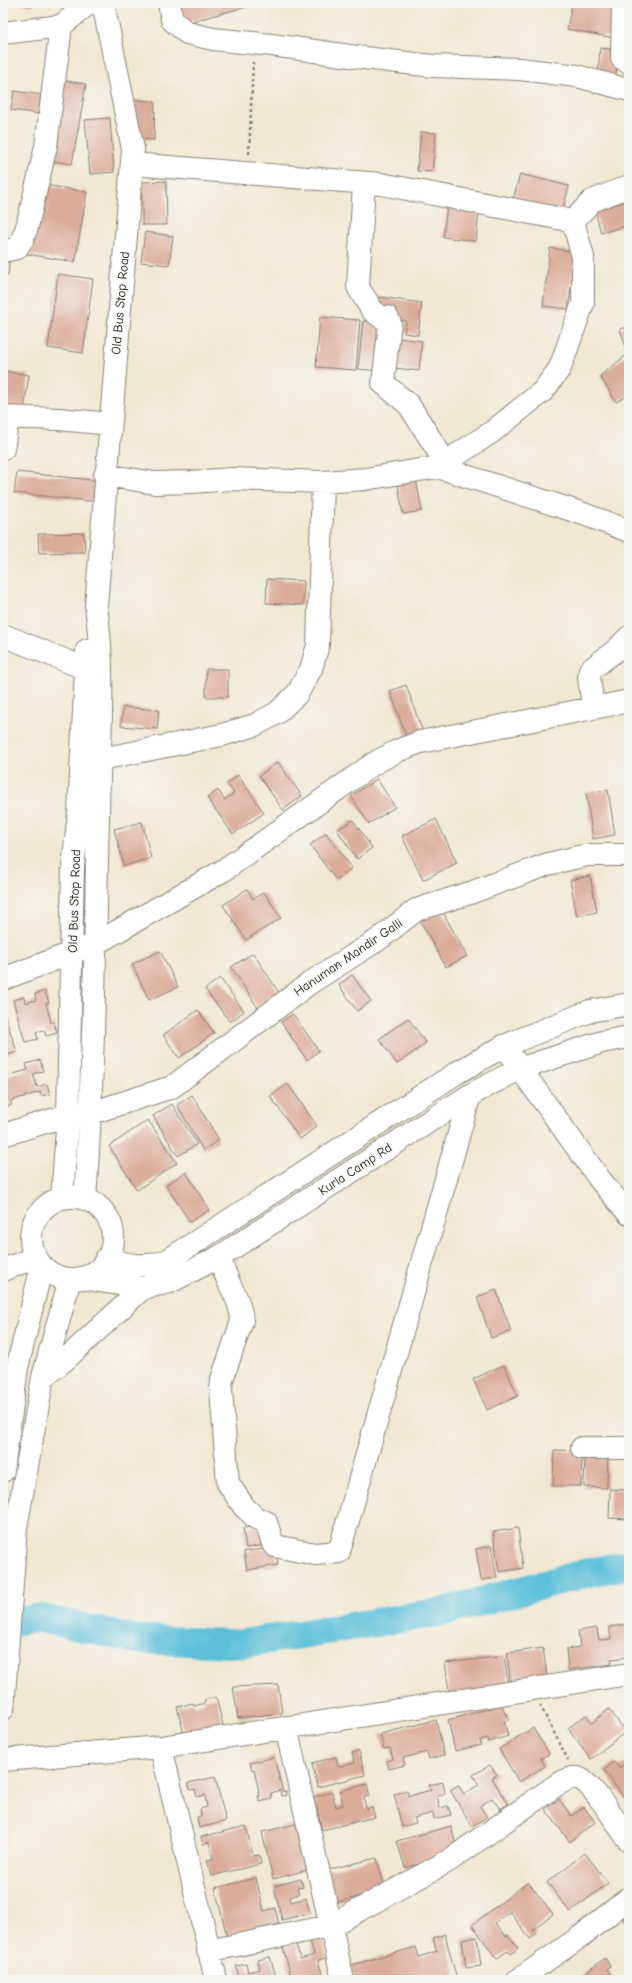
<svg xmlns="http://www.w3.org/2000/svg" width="632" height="1983" viewBox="0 0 632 1983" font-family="'Comic Neue',sans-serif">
<rect width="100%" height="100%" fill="#f6f6f2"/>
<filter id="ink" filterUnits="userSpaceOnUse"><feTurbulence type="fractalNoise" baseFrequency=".025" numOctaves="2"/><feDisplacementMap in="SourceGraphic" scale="8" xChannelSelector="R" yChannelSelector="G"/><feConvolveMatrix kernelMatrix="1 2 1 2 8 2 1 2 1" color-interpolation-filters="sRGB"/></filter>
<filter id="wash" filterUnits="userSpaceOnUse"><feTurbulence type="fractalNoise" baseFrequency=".012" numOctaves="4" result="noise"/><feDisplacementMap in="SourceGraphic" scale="16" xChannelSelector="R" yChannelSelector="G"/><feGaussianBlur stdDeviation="0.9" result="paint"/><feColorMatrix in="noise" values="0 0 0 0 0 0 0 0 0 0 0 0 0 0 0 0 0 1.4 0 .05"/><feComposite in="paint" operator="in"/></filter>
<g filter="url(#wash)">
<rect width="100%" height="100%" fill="#f1e8d3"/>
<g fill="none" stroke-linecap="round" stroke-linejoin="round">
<path stroke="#5cc0da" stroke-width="29" d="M3 1623 39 1618 134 1639 240 1644 442 1612 586 1573 629 1565"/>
</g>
<g id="blocks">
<path fill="#dbac9a" d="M13 3H34V6Z
M176 3H249V6L182 24Z
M572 3H591L620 9 614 38 567 29Z
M600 48 618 50 616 75 598 73Z
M60 80 86 84 72 164 47 160Z
M14 91 49 96 47 115 11 110Z
M135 100 155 101 154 140 133 139Z
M110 118 114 172 90 174 85 120Z
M421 132 436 133 432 172 417 171Z
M520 174 569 186 562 213 513 200Z
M166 181 167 225H142V182Z
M39 184 87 192 75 262 27 254Z
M629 201V225L601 233 595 210Z
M447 206 479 210 476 241 443 237Z
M145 232 173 236 169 265 141 262Z
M550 248 576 252 568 309 543 306Z
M3 255H10L8 275H3Z
M58 274 93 279 83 353 48 348Z
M380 297 422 303 418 335 404 333 406 321 394 319 378 311Z
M320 317 360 320 356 370 316 367Z
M363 321 385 323 381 371 358 369Z
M629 327V395L616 402 600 376 628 354 620 329Z
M398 338 422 341 419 371 395 368Z
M3 371 29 375 24 410 3 406Z
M17 472 101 481 99 502 14 493Z
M416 479 422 511 403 514 397 480Z
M84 533 85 552 39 553 38 534Z
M267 579 304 581 303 605 266 603Z
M206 669H228V697H206Z
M406 685 422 730 406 736 390 691Z
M123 707 159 710 157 729 121 726Z
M278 762 302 796 283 810 259 776Z
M238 775 264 813 233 834 207 798 218 790 225 800 234 793 227 784Z
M377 779 395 807 369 824 351 796Z
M608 790 615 835 593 839 586 793Z
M436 819 457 863 423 880 402 836Z
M353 820 372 848 357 859 337 830Z
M142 822 151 858 124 866 114 829Z
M326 833 352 868 336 880 310 845Z
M590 876 597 912 577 916 570 880Z
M247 889 253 899 264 892 281 918 246 940 223 905Z
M440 907 467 956 446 967 419 919Z
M160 951 178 987 149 1000 132 964Z
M253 953 280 994 258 1008 231 967Z
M352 975 371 1001 357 1011 339 985Z
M220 978 244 1011 230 1022 205 989Z
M45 991 49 1003H46L51 1023 54 1022 57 1033 46 1036 44 1030 36 1032 38 1039 25 1042 13 1000 24 997 25 1003 36 1000 35 994Z
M3 1010 17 1052 3 1056Z
M198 1010 214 1033 179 1058 163 1035Z
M293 1014 319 1051 307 1060 281 1022Z
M408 1018 426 1043 397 1064 379 1039Z
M40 1060 43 1071 33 1074 37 1087 47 1084 50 1094 41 1096 40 1092 10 1101 12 1105 5 1107 3 1100V1066L6 1076 28 1070 26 1064Z
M288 1084 317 1126 300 1139 270 1096Z
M192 1095 219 1140 203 1150 177 1105Z
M172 1104 197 1144 178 1156 153 1116Z
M148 1120 177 1163 137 1190 109 1146Z
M186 1172 209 1210 190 1222 166 1185Z
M496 1290 511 1331 491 1338 477 1297Z
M504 1365 518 1396 487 1410 473 1379Z
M554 1450 582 1451 581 1486H553Z
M585 1453 608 1454 607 1488 584 1487Z
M610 1489 629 1490V1519L609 1518Z
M267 1525 270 1544 246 1548 243 1528Z
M518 1528 523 1568 499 1572 493 1532Z
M491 1546 497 1578 481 1580 476 1549Z
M275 1547 278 1565 247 1570 244 1552Z
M629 1624V1657L611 1659 612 1664 568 1670 566 1649 580 1647 578 1631 597 1628 599 1640 611 1639 609 1627Z
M543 1648 548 1683 511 1688 507 1653Z
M504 1656 509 1690 450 1697 445 1663Z
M278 1685 282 1713 238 1718 233 1687Z
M216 1697 224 1729 185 1738 177 1707 193 1703 194 1706 205 1703 204 1700Z
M502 1705 505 1714 507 1713 509 1720 504 1721 508 1736 489 1742 488 1738 480 1740 481 1745 455 1751 448 1720Z
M609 1709 622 1727 629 1722V1729L591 1759 568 1728 586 1715 592 1723Z
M436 1720 444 1755 429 1759 427 1752 403 1758 405 1765 389 1769 387 1761 393 1759 390 1748 384 1749 380 1734Z
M533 1728 549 1754 541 1758 545 1766 519 1782 499 1749Z
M359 1751 365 1775 318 1787 312 1763 336 1757 338 1767 355 1763 352 1753Z
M274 1757 283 1792 286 1791V1795L281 1796 280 1790 271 1793 272 1799 260 1802 258 1796H260L254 1769 252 1770 250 1763Z
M629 1761V1800L627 1802 604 1770 614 1762 619 1768Z
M490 1765 497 1775 492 1778 508 1804 500 1809 492 1798 480 1806 487 1817 472 1826 450 1790 458 1785 464 1794 479 1785 473 1775Z
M215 1777 226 1821 199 1828 197 1817 201 1816 200 1809 207 1807 205 1795 197 1797 195 1789 190 1790 188 1783Z
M443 1782 445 1794 437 1796 440 1808 448 1806 451 1815 434 1819 433 1813 414 1818 416 1823 402 1827 394 1794 407 1791 409 1796 431 1790 429 1785Z
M367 1784 370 1796 364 1797 366 1809 372 1807 375 1817 322 1830 314 1797 332 1792 336 1807 343 1805 340 1791Z
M559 1799 571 1816 584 1807 595 1822 570 1842 545 1809Z
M296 1824 307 1870 273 1879 262 1832Z
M246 1826 253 1856 259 1855 261 1864 211 1876 207 1860 213 1859 209 1842 203 1844 201 1837Z
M451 1826 458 1853 405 1868 397 1841Z
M585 1853 608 1883 570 1912 547 1882Z
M377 1858 385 1890 334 1903 326 1870Z
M256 1878 264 1911 275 1908 279 1924 227 1937 215 1888Z
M301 1879 303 1887 297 1888 299 1894 290 1897 291 1902 306 1898 310 1913 282 1920 274 1886Z
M528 1882 553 1914 533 1929 536 1934 530 1939 510 1912 495 1923 506 1936 508 1935 518 1948 511 1954 508 1950 497 1959 472 1925Z
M629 1907V1927L616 1909Z
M445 1934 457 1980H355L351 1965 416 1947 419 1957 437 1951 433 1938Z
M322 1937 327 1958 318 1960 324 1980H292L283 1947 296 1944 300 1959 314 1955 310 1940Z
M477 1937 481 1966 466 1968 462 1940Z
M270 1957 277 1980H240L236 1966 246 1964 248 1972 260 1969 258 1960Z
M605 1958 610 1966 607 1969 615 1980H576Z"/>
</g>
</g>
<g filter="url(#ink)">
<use href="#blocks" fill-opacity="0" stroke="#868278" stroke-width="1"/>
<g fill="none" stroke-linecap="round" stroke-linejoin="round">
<g stroke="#868278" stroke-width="24">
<path id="minor" d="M169 3 172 20 187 33 213 39 272 45 364 58 433 66 520 69 577 76 629 90
M623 3 622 58 629 63
M3 33 61 26 89 3
M132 164 381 184 573 221
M364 183 358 287 372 310 381 317H387L390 323 383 383 409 405 445 462
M629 186 592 201 573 221 583 257V303L560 368 543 391 492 432 438 467 581 513 629 531
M3 251 17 248 22 240 27 227 46 146 61 26
M3 417 59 419 110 424
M3 449 8 417
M105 475 155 483 192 482 231 479 323 482 365 479 438 467
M3 635 86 669
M593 707 589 677 590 670 615 651 629 637
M101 759 222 735 255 725 277 713 297 694 311 669 318 645 323 482
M3 979 95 944 224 870 373 764 397 751 420 742 629 701
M504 1046 601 1181 629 1214
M3 1135 68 1115 91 1113 172 1087 310 983 379 939 416 910 470 893 548 864 587 855H629
M62 1198 68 1115 73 867 79 812 87 650
M85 1199C94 1071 95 943 98 815 99 745 106 675 96 606L133 149 103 3
M219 1257C223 1267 226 1277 231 1287 237 1299 241 1307 242 1321L222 1379 221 1389 228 1483 244 1507 256 1518 266 1522 273 1544 275 1546 315 1554 339 1552 470 1095
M3 1270 36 1257
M582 1448H629
M286 1727 343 1980
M161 1747 216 1980
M3 1760 161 1747 629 1674
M208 1951 330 1926 450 1860 555 1786C561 1783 570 1776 578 1778 592 1782 620 1828 629 1841
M518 1980 580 1937 629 1898"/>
</g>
<g stroke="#868278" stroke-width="24">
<path id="major" d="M31 1238a41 41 0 1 1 82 0a41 41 0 1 1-82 0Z
M106 1259C129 1265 146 1269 168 1260L458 1072 504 1046 590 1011 629 1004
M81 1278 143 1288 170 1282 219 1257 470 1095 519 1069 602 1042 629 1037
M43 1377 66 1359 143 1288
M3 1471 17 1368 42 1266
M3 1709 16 1528 43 1377 70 1279"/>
</g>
<path stroke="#868278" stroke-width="2.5" stroke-dasharray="3 3" stroke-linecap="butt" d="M249 154 253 62
M540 1705 568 1760"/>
<use href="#minor" stroke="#fff" stroke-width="22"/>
<use href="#major" stroke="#fff" stroke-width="22"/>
</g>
</g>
<g text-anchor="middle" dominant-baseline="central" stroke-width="3" stroke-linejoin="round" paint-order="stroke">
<g font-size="13" fill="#1c1c1c" stroke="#f6f6f2">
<text transform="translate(120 303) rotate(-85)">Old Bus Stop Road</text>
<text transform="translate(74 901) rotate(-88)">Old Bus Stop Road</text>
<text transform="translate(348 957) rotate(-34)">Hanuman Mandir Galli</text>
<text transform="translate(355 1169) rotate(-33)">Kurla Camp Rd</text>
</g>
</g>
<rect width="632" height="1983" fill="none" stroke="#f6f6f2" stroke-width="16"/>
</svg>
